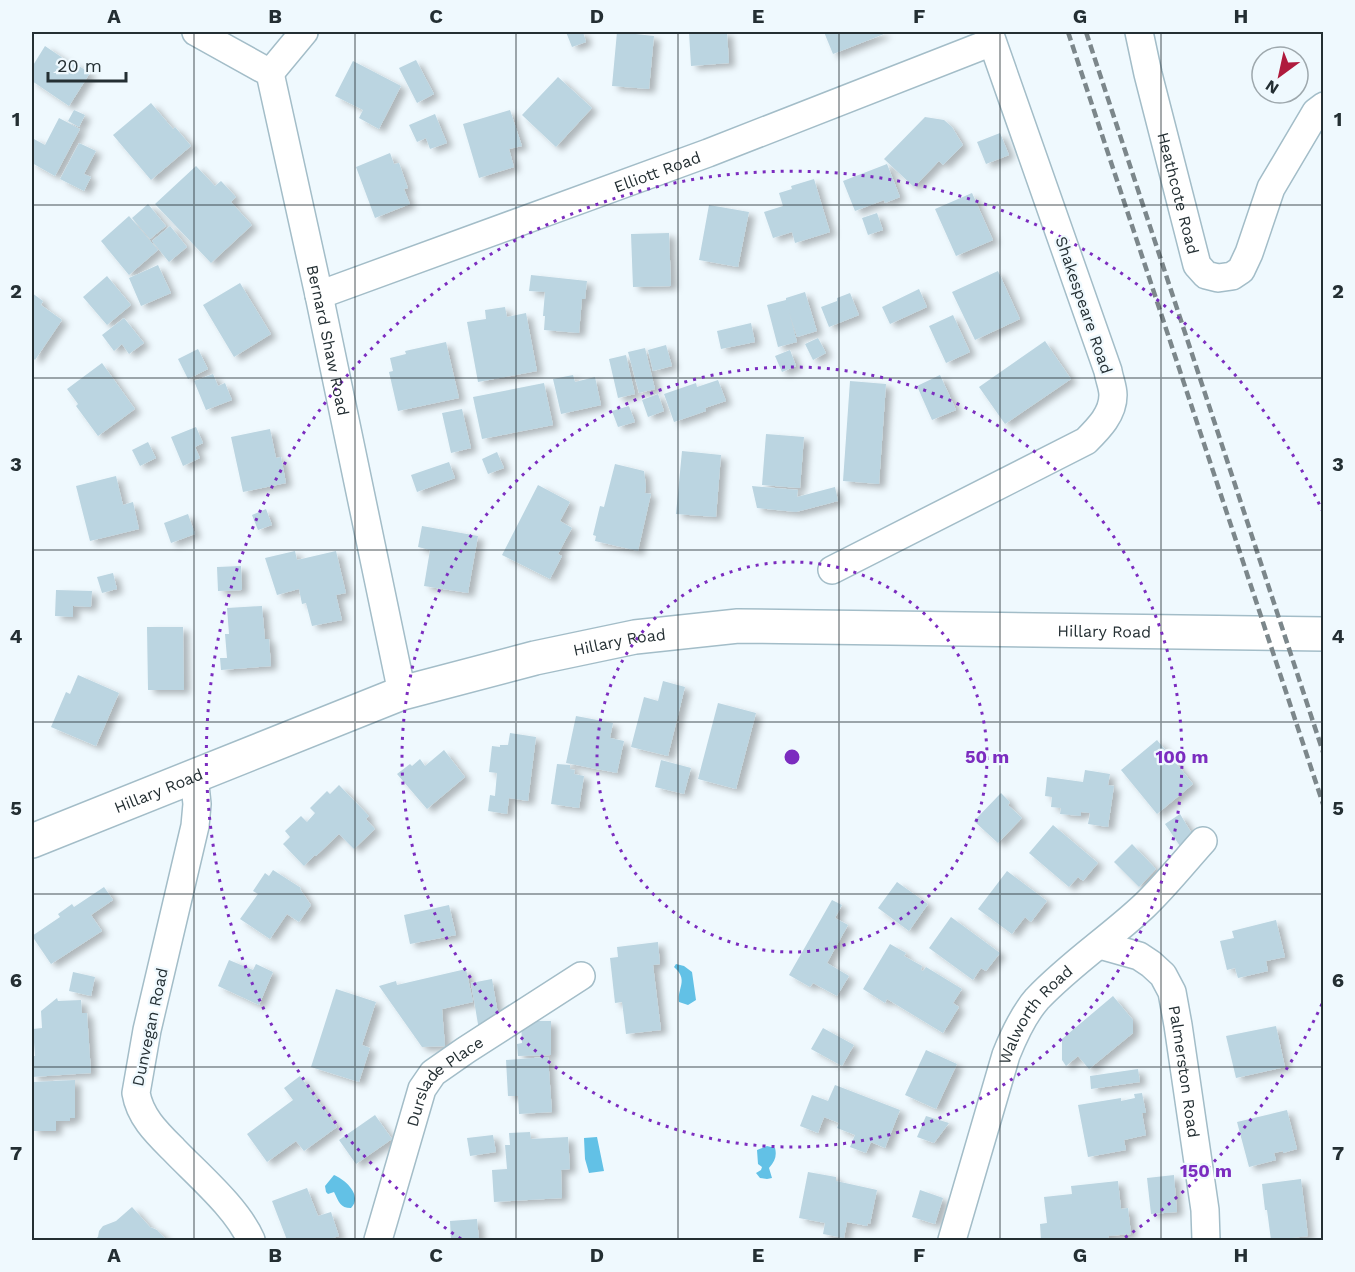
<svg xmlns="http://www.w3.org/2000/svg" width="1355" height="1272" viewBox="0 0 1355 1272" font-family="'Work Sans',sans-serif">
<defs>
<filter id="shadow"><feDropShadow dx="6" dy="4" stdDeviation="3" flood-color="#0004"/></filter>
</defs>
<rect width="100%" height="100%" fill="#eff9fe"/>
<path fill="#62c1e6" d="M676 964 684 966 692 972 696 1000 688 1005 679 1002C677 988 689 980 674 967Z
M597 1137 604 1171 589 1173 585 1159 584 1138Z
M767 1146 775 1148C777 1156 775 1161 769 1168L772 1178 767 1179 760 1178 756 1173 761 1170 762 1167 758 1164 757 1150Z
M334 1175C346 1180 363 1196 351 1208 340 1208 339 1202 334 1192L328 1194 326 1192 325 1186Z"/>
<path fill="#bbd5e1" filter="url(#shadow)" d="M566 32H583L586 42 572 47Z
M617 32 654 36 649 89 612 86Z
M689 32H727L729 63 691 66Z
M824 32H883L884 34 833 54Z
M45 46 73 65 74 63 90 73 69 106 32 81V67Z
M416 60 434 94 417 103 399 68Z
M353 61 401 86 379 129 359 118 363 110 335 96Z
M558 77 592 108 556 147 522 115Z
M151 103 173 129 175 127 191 146 151 180 113 135Z
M74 110 85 115 79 127 68 121Z
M510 110 522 146 509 149 514 167 479 178 463 124Z
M435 114 447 143 430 149 426 138 417 142 409 125Z
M925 117 944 120 952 127 963 145 943 165 939 161 914 187 884 159Z
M59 118 80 129 55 176 32 163V138L45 145Z
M1000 133 1009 155 986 164 977 142Z
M79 143 96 151 84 174 91 177 84 191 60 179Z
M390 153 394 164 399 163 408 188 404 189 410 204 375 218 356 167Z
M887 164 900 197 885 203 884 200 855 211 843 181Z
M196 166 215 186 221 181 236 197 231 202 252 225 211 263 155 204Z
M814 179 830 232 795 243 792 232 773 238 764 212 783 206 779 193 792 189 791 186Z
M972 193 993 240 956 256 935 209Z
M148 204 166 226 150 239 132 218Z
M709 205 749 212 738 267 699 260Z
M877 213 883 230 868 235 862 218Z
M129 216 158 250 129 275 101 241Z
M170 226 187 247 169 262 152 241Z
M669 233 671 286 633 287 631 234Z
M158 265 171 293 141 306 129 278Z
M998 271 1020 319 975 340 952 292Z
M531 275 587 281 585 299H582L579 333 544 330 545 316H543L545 292 529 291Z
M107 276 131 305 107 325 83 297Z
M240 283 271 334 234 357 203 305Z
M919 289 927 307 890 324 882 307Z
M805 292 817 331 797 337 789 312 797 342 778 347 767 305 786 300V298Z
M32 293 43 301 41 305 62 320 35 360 32 357Z
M850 293 859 315 829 327 821 307 837 301V298Z
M505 307 507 317 526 313 537 371 478 382 467 322 486 319 485 310Z
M953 315 970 352 946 363 929 326Z
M124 318 144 343 129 354 122 344 114 351 102 335Z
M751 323 755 342 721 349 717 331Z
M818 338 826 353 813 360 805 344Z
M1045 341 1071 379 1005 424 979 387Z
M446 342 459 398 398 411 389 372 393 371 390 358 406 354 405 351Z
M666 345 672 366 653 371 648 350Z
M645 348 655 389 639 393 628 352Z
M198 349 208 369 188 379 178 359Z
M790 350 796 366 782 372 775 356Z
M626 355 635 394 618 398 609 359Z
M102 363 135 409 98 436 76 406 78 404 67 389Z
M213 374 218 386 225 383 232 400 206 410 194 381Z
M573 375 575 382 595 377 601 405 561 414 553 379Z
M940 375 956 410 932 420 917 386Z
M718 380 726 401 705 408 706 411 674 422 664 394 696 383 697 387Z
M850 381 886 384 879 484 843 481Z
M544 383 553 425 482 439 473 397Z
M658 394 664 411 648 417 642 400Z
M629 406 635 422 618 427 612 411Z
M462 409 471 448 451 453 442 413Z
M196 427 203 443 195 447 200 458 183 466 171 437Z
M270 429 276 458 281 457 286 483 243 492 231 437Z
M766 434 804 437 800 488 762 485Z
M148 442 156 458 140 466 132 450Z
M682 451 721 455 716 517 676 514Z
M497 452 504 468 488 474 482 459Z
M449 462 455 478 417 492 411 475Z
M615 464 644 471 646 486 645 493 651 494 638 551 595 541 596 536 593 535 600 506 604 507Z
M116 476 123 505 133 502 139 529 90 541 76 486Z
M538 485 570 502 560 521 572 528 558 554 562 556 550 579 502 555Z
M752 486 798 490 797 497 835 487 838 501 796 512 757 508Z
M266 509 272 525 258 530 252 515Z
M188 514 195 534 171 543 164 523Z
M422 526 478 536 468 593 424 586 430 550 418 547Z
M295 551 297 560 336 551 346 593 336 595 342 620 312 626 306 603 302 604 299 589 277 595 265 558Z
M241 566 242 590 218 591 217 567Z
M113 573 117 589 102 593 97 577Z
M56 590 92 591 91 607 73 606V617L55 616Z
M262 606 265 639H269L271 666 221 670 220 658H227L225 634H229L227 608Z
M147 627H183L184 690H148Z
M78 675 119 693 96 746 51 727 66 692 70 694Z
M663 681 685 687 668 756 631 747 644 697 658 701Z
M718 703 756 713 736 789 698 779Z
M576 716 613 723 610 738 624 741 617 773 566 763Z
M510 733 536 737 528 801 509 798 507 814 488 811 490 795 495 796 497 773 489 772 492 746 500 747V745H508Z
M1157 740 1193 784 1157 814 1121 770Z
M444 750 465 777 427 809 397 774 410 764 412 766 420 759 425 766Z
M661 760 691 768 684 794 655 787Z
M557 764 570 765V769L575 770 574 774 584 776 579 808 551 804Z
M1085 770 1110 774 1108 785 1114 786 1108 827 1088 824 1090 813 1081 812V816L1060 814 1061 808 1051 807 1052 797 1045 796 1047 777 1083 782Z
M339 785 369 816 366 819 375 829 354 849 339 834 316 856 315 855 304 866 283 844 290 837 285 831 301 816 307 822 315 813 310 808 327 791 330 794Z
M1001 793 1010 802 1008 805 1022 818 998 843 974 821Z
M1180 814 1194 837 1180 846 1165 824Z
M1053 825 1098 863 1083 881 1078 877 1069 887 1029 853Z
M1132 844 1156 869 1139 887 1114 862Z
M273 870 301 888 300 889 311 905 299 922 287 914 270 939 240 919 258 894 253 891 265 873 269 876Z
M1007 871 1047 901 1031 922 1025 917 1012 934 978 909Z
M897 882 928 904 909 931 878 908Z
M104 887 113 900 91 915 102 931 51 964 32 936 60 917 58 914 72 904 74 907Z
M832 900 842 905 835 918 848 925 827 963 849 976 837 996 813 983 810 987 789 975Z
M449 905 456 935 410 944 404 915Z
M951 917 1000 953 986 971 981 968 973 980 929 948Z
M1276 920 1285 957 1266 961 1268 971 1238 978 1235 968 1227 970 1220 941 1234 938 1232 931Z
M658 942 660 964 653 965 661 1030 626 1034 622 1002 615 1003 610 958 618 957 617 947Z
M890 944 906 953 904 956 922 966 921 970 923 971 926 967 962 989 953 1003 959 1007 943 1033 887 999 885 1003 863 989Z
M229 960 253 970 256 964 273 972 259 1005 218 986Z
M466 969 473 1002 442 1009 445 1046 422 1047 379 986 396 981 397 985Z
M73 972 95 977 91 996 69 991Z
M492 979 499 1020 479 1030 471 983Z
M336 989 376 1002 362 1045 370 1048 359 1082 311 1067Z
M1113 996 1133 1020V1033L1089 1069 1078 1056 1066 1066 1062 1060V1039Z
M57 998 58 1001 81 1000 82 1013H87L91 1073 32 1077V1056H35L33 1029 42 1028 41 1011Z
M521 1021H551V1055L518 1056 517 1044 522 1043Z
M1276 1026 1285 1067 1236 1078 1226 1036Z
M823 1028 854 1045 842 1066 811 1049Z
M926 1050 957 1064 936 1109 905 1095Z
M548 1057 552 1112 519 1114 518 1096H508L506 1060Z
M1138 1069 1140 1082 1091 1089 1090 1076Z
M300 1076 337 1127 304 1151 296 1141 267 1162 247 1134 293 1100 284 1088Z
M75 1080V1118H70V1121H56V1131H32V1082Z
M835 1085 900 1110 885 1148 871 1142 866 1153 850 1147 855 1135 837 1128 839 1123 824 1117 818 1133 800 1126 812 1095 828 1101Z
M1142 1093 1146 1113H1142L1146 1135 1124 1140 1126 1150 1088 1157 1078 1105 1121 1098V1101L1135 1098 1134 1094Z
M1287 1110 1297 1149 1283 1153V1151L1274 1153 1276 1160 1249 1167 1237 1122Z
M375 1115 392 1139 356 1164 339 1140Z
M926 1116 949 1123 934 1143 917 1137Z
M530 1132 531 1139 568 1137 570 1169 561 1170 562 1198 494 1202 492 1170 507 1169 505 1145H510L509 1133Z
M493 1135 496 1152 470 1156 467 1138Z
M808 1172 836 1177V1181L877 1190 870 1224 868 1223 867 1226 847 1222 844 1238 823 1234 825 1223 799 1218Z
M1174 1175 1177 1212 1151 1214 1147 1178Z
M1301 1179 1308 1236 1283 1239 1284 1240H1271L1267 1210H1265L1262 1184Z
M1118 1181 1121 1209 1128 1208 1131 1234 1109 1236 1108 1238 1090 1240H1041L1040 1224 1047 1223 1044 1197 1072 1194 1071 1186Z
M307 1188 318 1216 331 1212 339 1236 333 1238 334 1240H287L272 1201Z
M920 1190 943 1198 935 1224 912 1217Z
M132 1207 150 1227 157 1230 167 1240H94L98 1237 99 1231 103 1226 116 1221Z
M477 1219 479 1240H451L450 1221Z"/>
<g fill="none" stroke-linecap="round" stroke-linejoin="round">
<g stroke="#a3bdc8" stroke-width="30">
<g id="minor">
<path id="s1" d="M196 32 270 73 319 295 402 693"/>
<path id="s2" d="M1139 32 1148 74 1197 265 1206 275 1218 278 1232 276 1241 270 1249 253 1271 188 1316 112 1324 106"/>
<path d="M270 73 304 32"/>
<path id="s3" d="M319 295 708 153 992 42"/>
<path d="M832 570 1086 441C1099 428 1113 414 1113 395 1113 387 1109 378 1108 371L989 32"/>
<path d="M194 776 197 804 195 826 147 1030 136 1093C140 1117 157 1133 174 1150 198 1175 237 1208 251 1240"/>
<path id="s4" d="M1100 945 1139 956 1151 964 1163 975 1172 992 1178 1025 1205 1210 1206 1240"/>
<path id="s5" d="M378 1240 422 1089 433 1073 466 1050 581 976"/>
<path id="s6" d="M952 1240 1006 1055C1014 1035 1023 1015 1037 999 1070 964 1110 938 1144 906 1165 886 1184 862 1203 841"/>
</g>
</g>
<g stroke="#a3bdc8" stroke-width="36">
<g id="tertiary">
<path id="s7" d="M32 841 402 693 535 658 635 637 738 626 1324 634"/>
</g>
</g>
<use href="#minor" stroke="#fff" stroke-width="27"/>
<use href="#tertiary" stroke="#fff" stroke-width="33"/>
<path stroke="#7c878b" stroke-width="4.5" stroke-dasharray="9 4.5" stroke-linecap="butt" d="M1068 32 1324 807
M1086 32 1324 755"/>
</g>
<path fill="none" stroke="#242f33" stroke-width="1.5" stroke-opacity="0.55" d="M194 32V1240M355 32V1240M516 32V1240M678 32V1240M839 32V1240M1000 32V1240M1161 32V1240M32 205H1324M32 378H1324M32 550H1324M32 722H1324M32 894H1324M32 1067H1324"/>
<g fill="none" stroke="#7b2cbf" stroke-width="3" stroke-dasharray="3 6">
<circle cx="792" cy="757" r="195"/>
<circle cx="792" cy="757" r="390"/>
<path d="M1322 1004A585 585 0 0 1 1123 1239M461 1239A585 585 0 1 1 1322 510"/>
</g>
<g text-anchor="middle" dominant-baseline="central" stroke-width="4.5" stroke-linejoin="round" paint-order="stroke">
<g font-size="16" fill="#242f33" stroke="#eff9fe">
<text stroke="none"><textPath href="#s3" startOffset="360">Elliott Road</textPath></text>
<text stroke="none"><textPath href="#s2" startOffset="166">Heathcote Road</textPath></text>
<text transform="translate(1084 305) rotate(71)">Shakespeare Road</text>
<text stroke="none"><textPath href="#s1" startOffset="358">Bernard Shaw Road</textPath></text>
<text stroke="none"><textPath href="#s7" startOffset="1108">Hillary Road</textPath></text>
<text stroke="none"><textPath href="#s7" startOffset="622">Hillary Road</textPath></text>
<text stroke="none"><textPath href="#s7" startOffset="136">Hillary Road</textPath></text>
<text stroke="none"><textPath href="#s6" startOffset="243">Walworth Road</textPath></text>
<text transform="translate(150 1027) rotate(-78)">Dunvegan Road</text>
<text stroke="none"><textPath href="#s4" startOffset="171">Palmerston Road</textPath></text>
<text stroke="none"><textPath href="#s5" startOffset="177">Durslade Place</textPath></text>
</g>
</g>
<circle cx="792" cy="757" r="9" fill="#7b2cbf" stroke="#eff9fe" stroke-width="3"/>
<g font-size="18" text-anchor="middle" font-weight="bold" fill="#7b2cbf" stroke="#eff9fe" stroke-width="4.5" stroke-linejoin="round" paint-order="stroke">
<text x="987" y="763">50 m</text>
<text x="1182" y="763">100 m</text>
<text x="1206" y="1177">150 m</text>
</g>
<rect width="1355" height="1272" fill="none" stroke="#eff9fe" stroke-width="66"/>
<g transform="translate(1280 75) rotate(213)"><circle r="28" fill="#eff9fe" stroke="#9ea8ad" stroke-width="1.5"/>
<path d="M0-4.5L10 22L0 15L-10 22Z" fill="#af1b3d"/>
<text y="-9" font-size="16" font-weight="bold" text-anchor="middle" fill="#242f33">N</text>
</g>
<path d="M48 72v9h78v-9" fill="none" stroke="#242f33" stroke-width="3"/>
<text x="57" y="72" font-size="18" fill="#242f33" stroke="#eff9fe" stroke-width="4.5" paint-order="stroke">20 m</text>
<rect x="33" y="33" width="1289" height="1206" fill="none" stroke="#242f33" stroke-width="2"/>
<g font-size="20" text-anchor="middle" font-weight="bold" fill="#242f33">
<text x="114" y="23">A</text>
<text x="275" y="23">B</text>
<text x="436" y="23">C</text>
<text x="597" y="23">D</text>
<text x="758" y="23">E</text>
<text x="919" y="23">F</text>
<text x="1080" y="23">G</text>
<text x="1241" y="23">H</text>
<text x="16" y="126">1</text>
<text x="1338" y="126">1</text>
<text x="16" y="298">2</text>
<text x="1338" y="298">2</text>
<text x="16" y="471">3</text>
<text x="1338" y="471">3</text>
<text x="16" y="643">4</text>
<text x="1338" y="643">4</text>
<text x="16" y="815">5</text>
<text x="1338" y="815">5</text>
<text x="16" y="987">6</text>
<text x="1338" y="987">6</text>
<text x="16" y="1160">7</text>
<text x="1338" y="1160">7</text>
<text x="114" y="1262">A</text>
<text x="275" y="1262">B</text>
<text x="436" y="1262">C</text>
<text x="597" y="1262">D</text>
<text x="758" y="1262">E</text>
<text x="919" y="1262">F</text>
<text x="1080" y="1262">G</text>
<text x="1241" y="1262">H</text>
</g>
</svg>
